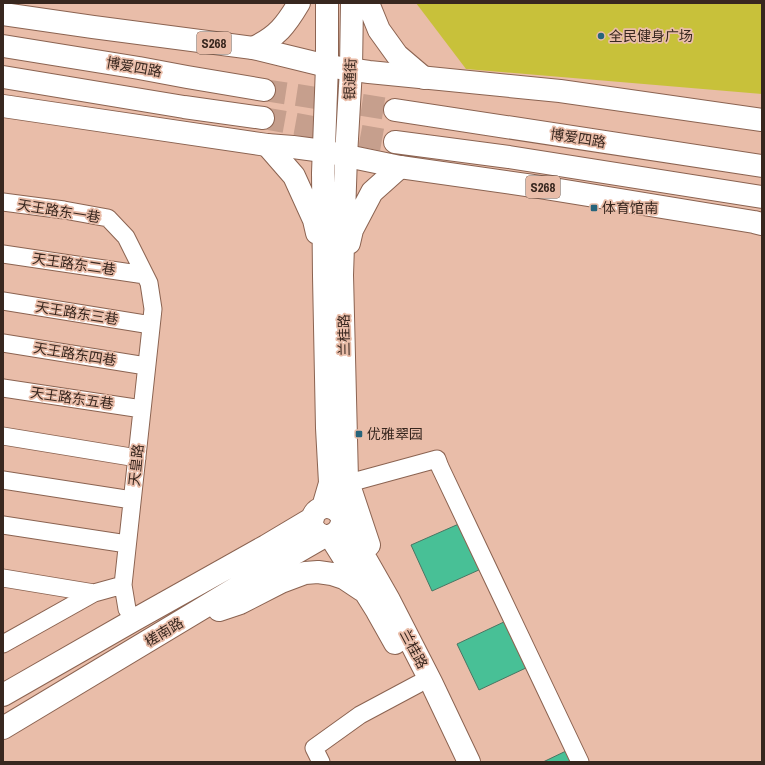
<svg xmlns="http://www.w3.org/2000/svg" width="765" height="765" viewBox="0 0 765 765" font-family="'Archivo Narrow','Noto Sans SC',sans-serif">
<rect width="100%" height="100%" fill="#e9bda9"/>
<path fill="#c8c13a" d="M416 3H762V94L466 69Z"/>
<path fill="#48c096" stroke="#497663" d="M461 523 481 569 432 591 411 545Z
M506 621 528 667 479 690 457 644Z
M566 751 571 762H543Z"/>
<g fill="none" stroke-linecap="round" stroke-linejoin="round">
<path stroke="#c69f8d" stroke-width="22" stroke-dasharray="22 11" stroke-linecap="butt" d="M264 90 395 110
M263 118 395 142"/>
<g stroke="#8b6351" stroke-width="19">
<path id="minor" d="M3 202 64 210 108 218 126 237 149 283 153 309 149 346 123 585 127 609 134 620
M3 254 145 275
M3 301 151 325
M3 343 146 366
M3 388 142 409
M3 436 137 458
M3 480 132 500
M336 482 360 480 437 459 440 467 580 762
M3 525 127 544
M3 578 94 593 123 585
M3 644 94 593
M321 762 314 748 360 715 418 684"/>
</g>
<g stroke="#8b6351" stroke-width="24">
<path id="tertiary" d="M368 3 379 30 397 55 424 78
M253 48C277 37 286 25 299 3
M267 145 294 176 314 220 317 233
M349 243 352 230 372 192 400 167
M348 482 369 545
M323 507 330 483 327 428 324 276 323 173 327 66V3
M340 514 347 480 342 275 346 156 351 69 352 3
M342 518C343 536 321 543 313 527 307 511 328 499 340 514L389 600 431 682 469 762
M330 536 377 611 395 643
M219 610 240 603 281 582 305 573 318 572 332 574 344 578 362 590
M3 695 134 620 266 546 313 518
M3 728 271 567 325 536"/>
</g>
<g stroke="#8b6351" stroke-width="24">
<path id="trunk" d="M3 14 93 27 253 48 327 66 369 72 560 91 762 120
M3 46 139 68 187 77 264 90
M3 77 184 107 263 118
M3 106 267 145 293 147 323 151 400 167 540 187 754 222 762 224
M395 110 762 166
M395 142 509 157 762 197"/>
</g>
<use href="#minor" stroke="#fff" stroke-width="17"/>
<use href="#tertiary" stroke="#fff" stroke-width="22"/>
<use href="#trunk" stroke="#fff" stroke-width="22"/>
</g>
<g fill="#27647b" stroke="#e9bda9" stroke-width="1.5">
<circle cx="601" cy="36" r="4"/>
<rect x="590" y="204" width="8" height="8" rx="2"/>
<rect x="355" y="430" width="8" height="8" rx="2"/>
</g>
<g text-anchor="middle" dominant-baseline="central" stroke-width="3.5" stroke-linejoin="round" paint-order="stroke">
<g fill="#e9bda9" stroke="#6d5448" stroke-width="1">
<rect x="197" y="32" width="34" height="22" rx="3"/>
<rect x="526" y="176" width="34" height="22" rx="3"/>
</g>
<g font-size="13" font-weight="bold" fill="#38271f">
<text x="214" y="43">S268</text>
<text x="543" y="187">S268</text>
</g>
<g font-size="14" fill="#38271f" stroke="#e9bda9" text-anchor="start">
<text x="609" y="36">全民健身广场</text>
<text x="602" y="208">体育馆南</text>
<text x="367" y="434">优雅翠园</text>
</g>
<g font-size="14" fill="#38271f" stroke="#e9bda9">
<text transform="translate(134 67) rotate(10)">博爱四路</text>
<text transform="translate(350 79) rotate(-88)">银通街</text>
<text transform="translate(578 138) rotate(9)">博爱四路</text>
<text transform="translate(59 211) rotate(9)">天王路东一巷</text>
<text transform="translate(74 264) rotate(8)">天王路东二巷</text>
<text transform="translate(77 313) rotate(9)">天王路东三巷</text>
<text transform="translate(344 335) rotate(-91)">兰桂路</text>
<text transform="translate(75 354) rotate(9)">天王路东四巷</text>
<text transform="translate(72 398) rotate(8)">天王路东五巷</text>
<text transform="translate(136 465) rotate(-84)">天皇路</text>
<text transform="translate(164 632) rotate(-31)">槎南路</text>
<text transform="translate(414 649) rotate(62)">兰桂路</text>
</g>
</g>
<rect width="765" height="765" fill="none" stroke="#38271f" stroke-width="8"/>
</svg>
